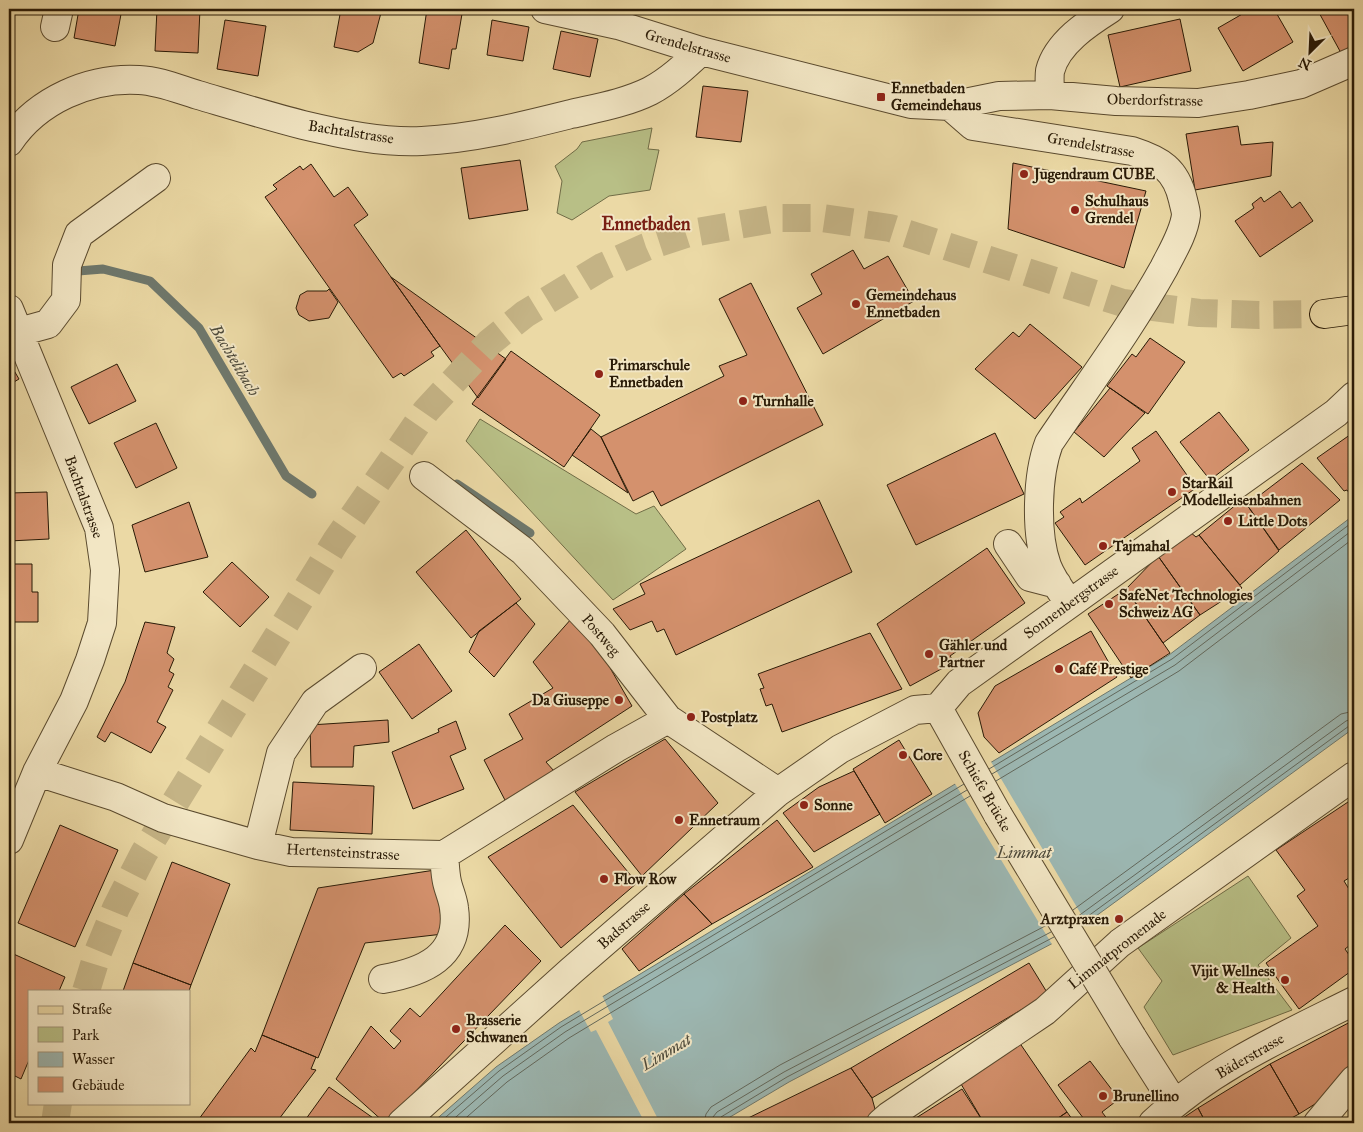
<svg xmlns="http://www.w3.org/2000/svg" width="1363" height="1132" viewBox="0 0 1363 1132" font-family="'IM FELL Great Primer',serif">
<rect width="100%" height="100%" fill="#ebd9a5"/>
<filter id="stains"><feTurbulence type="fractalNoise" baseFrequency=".004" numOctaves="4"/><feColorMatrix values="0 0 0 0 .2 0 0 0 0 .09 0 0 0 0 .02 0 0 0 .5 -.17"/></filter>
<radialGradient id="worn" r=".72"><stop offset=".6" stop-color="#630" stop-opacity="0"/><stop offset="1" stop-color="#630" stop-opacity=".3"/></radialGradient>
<path fill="#b8bf86" stroke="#706c46" d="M652 128 648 149 659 150 650 190 609 196 572 220 557 213 562 181 555 166 577 149 582 142Z
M480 419 636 514 654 506 686 549 613 600 466 441Z
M1248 876 1291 938 1258 965 1292 1010 1173 1055 1144 1007 1162 981 1138 948Z"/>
<path fill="#9cb7b2" stroke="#6e786d" d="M1354 515V728L1074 932 789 1082 720 1123H432L496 1067 559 1023 1169 655Z"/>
<path fill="#ebd9a5" d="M990 760 1088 926 1053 946 954 782Z
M602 995 613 1019 608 1022 660 1123H645L596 1030 591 1032 578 1008Z"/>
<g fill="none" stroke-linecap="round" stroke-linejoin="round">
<path stroke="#62685c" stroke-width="1" d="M989 769 1172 659 1354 521
M992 774 1175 665 1354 529
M996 781 1179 671 1354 538
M1073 910 1341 714 1354 711
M1077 917 1346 721 1354 718
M1080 922 1349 726 1354 724
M439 1123 499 1071 561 1027 964 784
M449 1123 503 1076 565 1032 967 790
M460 1123 507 1082 569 1038 970 796
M704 1123 706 1114 711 1107 780 1065 1047 925
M712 1123 713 1117 717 1112 784 1072 1051 932
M718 1123 721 1117 787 1077 1054 937"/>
<path stroke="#6e786d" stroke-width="9" d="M78 271 103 269 150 281 199 328 286 476 312 494
M457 484 530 533"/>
</g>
<path fill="#d4916d" stroke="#291a06" d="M9 9H14L9 31Z
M79 9H122L115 46 74 38Z
M157 9H200L198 53 155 51Z
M341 9H382L373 43 358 52 334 47Z
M427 9 462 14 456 49H452L449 69 419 63Z
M1251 9H1274L1293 42 1243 71 1218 28Z
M1317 9H1354V46L1341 53Z
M1180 19 1191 71 1120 87 1108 35Z
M225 20 266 26 258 76 217 69Z
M492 20 529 27 523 61 487 55Z
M561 31 598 39 590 77 553 69Z
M703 86 748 91 741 142 696 137Z
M1238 126 1241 145 1273 142 1271 176 1195 190 1186 134Z
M520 160 528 210 469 219 461 168Z
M1013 163 1146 191 1124 268 1008 229Z
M311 164 334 197 348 187 368 215 354 225 440 346 431 352 434 356 404 376 401 373 393 378 265 197 277 189 273 185 300 166 303 170Z
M1280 191 1292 208 1300 202 1313 221 1260 257 1235 221 1254 208 1252 204 1261 197 1264 202Z
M853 250 864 269 888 256 914 301 823 354 797 308 822 294 811 274Z
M391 277 506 359 478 398 440 346Z
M751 283 823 425 661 506 653 491 633 501 601 437 724 376 719 366 747 355 719 299Z
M329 289 338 302 329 318 309 321 299 315 296 308 300 295 307 291H327Z
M1030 324 1082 367 1035 419 975 369 1013 332 1019 337Z
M1150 338 1185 362 1148 414 1107 386 1132 354 1136 357Z
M511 351 600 415 564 467 472 404Z
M9 362 19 379 9 385Z
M117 364 136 401 89 424 71 387Z
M1110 388 1145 413 1104 457 1074 432Z
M1219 412 1249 450 1210 480 1180 442Z
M156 423 177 468 136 488 114 443Z
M591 429 601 437 628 493 572 455Z
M1156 431 1196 488 1085 565 1055 523 1064 517 1060 512 1080 498 1082 503 1140 461 1132 448Z
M1354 432V496L1353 498 1347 490 1344 491 1317 458Z
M995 433 1024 494 916 545 887 485Z
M1302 463 1340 500 1279 550 1247 505Z
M47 492 49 539 9 541V493Z
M1243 499 1279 551 1240 585 1199 535Z
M819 500 852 572 676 655 664 629 657 632 652 621 630 630 613 609 645 594 640 584Z
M189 502 208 557 145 572 132 525Z
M466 530 521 599 471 638 416 572Z
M1190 532 1196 537 1199 535 1242 588 1200 615 1158 556Z
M987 548 1025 603 950 656 954 662 910 686 877 624Z
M1158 556 1200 615 1163 643 1126 589Z
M232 562 269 597 240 627 203 592Z
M9 564H32V592H38V622H9Z
M1126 589 1170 653 1131 678 1088 614Z
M516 603 535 624 494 677 469 652 479 631Z
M572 618 609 666 632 706 546 762 554 771 506 802 484 760 523 739 509 714 553 688 533 662Z
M145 622 175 627 167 653 174 659 169 671 174 674 168 687 173 690 157 722 166 727 151 753 111 732 105 742 97 737 125 682Z
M1091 631 1117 677 999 753 984 737 978 713 995 686Z
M870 633 902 689 782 732 772 704 766 706 760 689 764 688 758 674Z
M419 644 452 691 412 719 379 672Z
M388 720 389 742 354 746 353 767H311L310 725Z
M456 721 466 749 450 756 464 789 413 809 392 752 439 732 438 729Z
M665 739 718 803 642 876 575 792Z
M899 740 932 794 885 823 853 769Z
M854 771 880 814 814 852 783 813 819 787Z
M293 782 374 786 372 834 290 830Z
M1354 798V875L1344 881 1352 894 1354 893V942L1345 949 1354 962V969L1299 1009 1266 963 1318 926 1297 896 1305 890 1276 850Z
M573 805 637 883 561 948 488 857Z
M777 820 813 867 712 924 684 894Z
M60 825 118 850 75 947 18 923Z
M172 862 230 884 191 985 133 963Z
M435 870 443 934 365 943 318 1058 262 1035 318 888Z
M684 894 712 924 639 971 622 949Z
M505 925 541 961 385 1123 336 1079 371 1026 394 1049 401 1041 390 1031 410 1008 420 1017Z
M9 952 65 977 59 991H29V1060L21 1079 9 1073Z
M133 963 191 985 189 991H123Z
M1029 963 1048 994 872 1098 851 1068Z
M1354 1020V1061L1323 1099 1299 1114 1270 1064Z
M262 1035 316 1057 311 1069 316 1070 276 1123H196L251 1048 255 1052Z
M1019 1042 1067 1112 1051 1123H984L961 1084Z
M1090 1061 1119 1099 1102 1112 1108 1120 1103 1123H1087L1058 1085Z
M1270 1064 1299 1114 1282 1123H1206L1198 1108Z
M851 1068 872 1098 878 1120 871 1123H738Z
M329 1087 376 1120 374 1123H303Z
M962 1089 984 1123H908Z
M1198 1108 1206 1123H1178L1177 1122Z
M1067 1112 1075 1123H1051Z"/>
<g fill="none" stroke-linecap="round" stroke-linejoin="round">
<path stroke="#c4b385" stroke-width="28" stroke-dasharray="28 14" stroke-linecap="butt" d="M86 991 98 952 116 908 144 853 336 541 426 411 489 343 525 314 602 267 646 247 686 234 778 218H822L890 228 1123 303 1199 313 1259 315 1324 314
M55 1123 58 1103"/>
<g stroke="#5a4a2e" stroke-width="30">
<path id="minor" d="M545 9 618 25 701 51 911 104 950 106 999 96 1050 95 1116 101 1198 103 1249 95 1301 84 1354 61
M55 27 59 9
M1050 95C1050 87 1049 78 1050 71 1057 43 1088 23 1110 9
M950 106 973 126 1132 151C1160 160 1176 169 1183 200 1184 205 1186 211 1186 215 1184 233 1172 252 1164 268 1130 329 1088 385 1049 443 1037 475 1035 533 1047 566 1052 579 1061 591 1069 603
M9 142C37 100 90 77 139 80 160 81 178 89 198 95 232 105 268 116 303 125 341 134 383 143 422 141 472 139 523 126 571 114 597 108 626 103 650 91 669 81 685 66 701 51
M9 309 99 528 105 570 102 623 90 660 74 701 37 772 9 840
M19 332 48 324 66 300 67 265 79 234 156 178
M424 476 523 551 602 634 668 719 778 792
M1008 544 1030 577 1057 584
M938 708 959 683 1336 413 1354 396
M938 708 998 815
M37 772 116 797 163 818 258 845 291 852 444 855 616 748 668 719
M258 845 281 753 315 702 362 668
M383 979C423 972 461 957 454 908 453 899 449 891 447 882 445 873 445 864 444 855
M1132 1037 1174 1103
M402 1123 571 971 778 792 840 749 915 710 938 708
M881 1123 889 1116 1045 1011 1120 943 1354 776
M1153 1123C1211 1068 1284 1036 1354 1001
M1318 1123 1354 1080"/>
</g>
<g stroke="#291a06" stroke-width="30">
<path id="major" d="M1324 314 1354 310"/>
</g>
<use href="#minor" stroke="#f2e6c4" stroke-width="28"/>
<use href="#major" stroke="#ebd9a5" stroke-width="28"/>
<g stroke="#5a4a2e" stroke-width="30" stroke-linecap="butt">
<path id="minor-bridge" d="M998 815 1132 1037"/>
</g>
<use href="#minor-bridge" stroke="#f2e6c4" stroke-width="28"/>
</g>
<g fill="#8f2418" stroke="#f2e6c4" stroke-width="2">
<rect x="876" y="92" width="10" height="10" rx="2.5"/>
<circle cx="1024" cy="174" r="5"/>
<circle cx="1075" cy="210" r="5"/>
<circle cx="856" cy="304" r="5"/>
<circle cx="599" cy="374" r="5"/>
<circle cx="743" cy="401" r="5"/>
<circle cx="1172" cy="492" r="5"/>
<circle cx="1228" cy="521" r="5"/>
<circle cx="1103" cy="546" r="5"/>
<circle cx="1109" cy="604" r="5"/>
<circle cx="929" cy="654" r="5"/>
<circle cx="1059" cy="669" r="5"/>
<circle cx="619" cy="700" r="5"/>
<circle cx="691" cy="717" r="5"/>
<circle cx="903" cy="755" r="5"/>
<circle cx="804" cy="805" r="5"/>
<circle cx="679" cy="820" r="5"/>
<circle cx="604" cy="879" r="5"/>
<circle cx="1119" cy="919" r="5"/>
<circle cx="1285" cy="980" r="5"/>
<circle cx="456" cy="1029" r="5"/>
<circle cx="1103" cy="1096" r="5"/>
</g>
<g text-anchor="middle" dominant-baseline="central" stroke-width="4" stroke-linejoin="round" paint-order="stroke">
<g font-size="15" fill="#291a06" stroke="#f2e6c4">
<text transform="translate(688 46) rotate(16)">Grendelstrasse</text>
<text transform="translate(1155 100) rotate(1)">Oberdorfstrasse</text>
<text transform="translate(351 132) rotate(9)">Bachtalstrasse</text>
<text transform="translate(1091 145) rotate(10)">Grendelstrasse</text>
<text transform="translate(84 497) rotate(70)">Bachtalstrasse</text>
<text transform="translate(1071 602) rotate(-36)">Sonnenbergstrasse</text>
<text transform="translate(601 635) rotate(49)">Postweg</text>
<text transform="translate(985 791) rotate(60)">Schiefe Brücke</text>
<text transform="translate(343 852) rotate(3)">Hertensteinstrasse</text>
<text transform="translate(624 925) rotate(-41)">Badstrasse</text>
<text transform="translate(1117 949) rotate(-38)">Limmatpromenade</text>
<text transform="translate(1250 1056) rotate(-30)">Bäderstrasse</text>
</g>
<g font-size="15" font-weight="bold" fill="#291a06" stroke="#f2e6c4" text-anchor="start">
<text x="891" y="88">Ennetbaden<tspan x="891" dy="17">Gemeindehaus</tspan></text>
<text x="1034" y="174">Jugendraum CUBE</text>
<text x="1085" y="201">Schulhaus<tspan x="1085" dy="17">Grendel</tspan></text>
<text x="866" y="295">Gemeindehaus<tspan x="866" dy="17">Ennetbaden</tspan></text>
<text x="609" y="365">Primarschule<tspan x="609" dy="17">Ennetbaden</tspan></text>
<text x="753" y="401">Turnhalle</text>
<text x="1182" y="483">StarRail<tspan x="1182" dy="17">Modelleisenbahnen</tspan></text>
<text x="1238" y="521">Little Dots</text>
<text x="1113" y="546">Tajmahal</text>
<text x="1119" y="595">SafeNet Technologies<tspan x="1119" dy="17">Schweiz AG</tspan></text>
<text x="939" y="645">Gähler und<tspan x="939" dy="17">Partner</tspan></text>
<text x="1069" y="669">Café Prestige</text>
<text x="609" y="700" text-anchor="end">Da Giuseppe</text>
<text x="701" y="717">Postplatz</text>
<text x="913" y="755">Core</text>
<text x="814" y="805">Sonne</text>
<text x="689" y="820">Ennetraum</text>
<text x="614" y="879">Flow Row</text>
<text x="1109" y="919" text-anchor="end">Arztpraxen</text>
<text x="1275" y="971" text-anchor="end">Vijit Wellness<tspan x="1275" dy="17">&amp; Health</tspan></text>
<text x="466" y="1020">Brasserie<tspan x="466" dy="17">Schwanen</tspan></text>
<text x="1113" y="1096">Brunellino</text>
</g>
<g font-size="16" font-style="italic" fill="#4c493a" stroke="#f2e6c4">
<text transform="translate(235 360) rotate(59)">Bachtelibach</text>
<text x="1024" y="852">Limmat</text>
<text transform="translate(666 1052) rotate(-31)">Limmat</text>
</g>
<g font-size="18" font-weight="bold" fill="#7a1f14" stroke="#f2e6c4">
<text x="646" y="224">Ennetbaden</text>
</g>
</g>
<rect width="1363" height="1132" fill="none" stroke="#ebd9a5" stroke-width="30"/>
<rect x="10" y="10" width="1343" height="1112" fill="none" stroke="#291a06" stroke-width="2.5"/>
<rect x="15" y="15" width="1333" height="1102" fill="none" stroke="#291a06"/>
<rect x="28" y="990" width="162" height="115" fill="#f2e6c4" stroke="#a29478"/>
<rect x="38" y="1006" width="25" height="8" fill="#ebd9a5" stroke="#a29478"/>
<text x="72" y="1014" font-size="15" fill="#291a06">Straße</text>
<rect x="38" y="1027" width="25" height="15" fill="#b8bf86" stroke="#a29478"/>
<text x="72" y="1040" font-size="15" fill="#291a06">Park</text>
<rect x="38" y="1052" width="25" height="15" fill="#9cb7b2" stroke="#a29478"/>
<text x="72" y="1064" font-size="15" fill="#291a06">Wasser</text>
<rect x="38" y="1077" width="25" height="15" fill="#d4916d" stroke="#a29478"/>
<text x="72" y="1090" font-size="15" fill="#291a06">Gebäude</text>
<g transform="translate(1310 52) rotate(204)" stroke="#f2e6c4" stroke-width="4" paint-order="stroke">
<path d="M0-4L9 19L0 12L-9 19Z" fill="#291a06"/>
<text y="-8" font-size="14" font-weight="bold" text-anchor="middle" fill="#291a06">N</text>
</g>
<rect width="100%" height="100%" filter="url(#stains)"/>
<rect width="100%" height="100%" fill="url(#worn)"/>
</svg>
